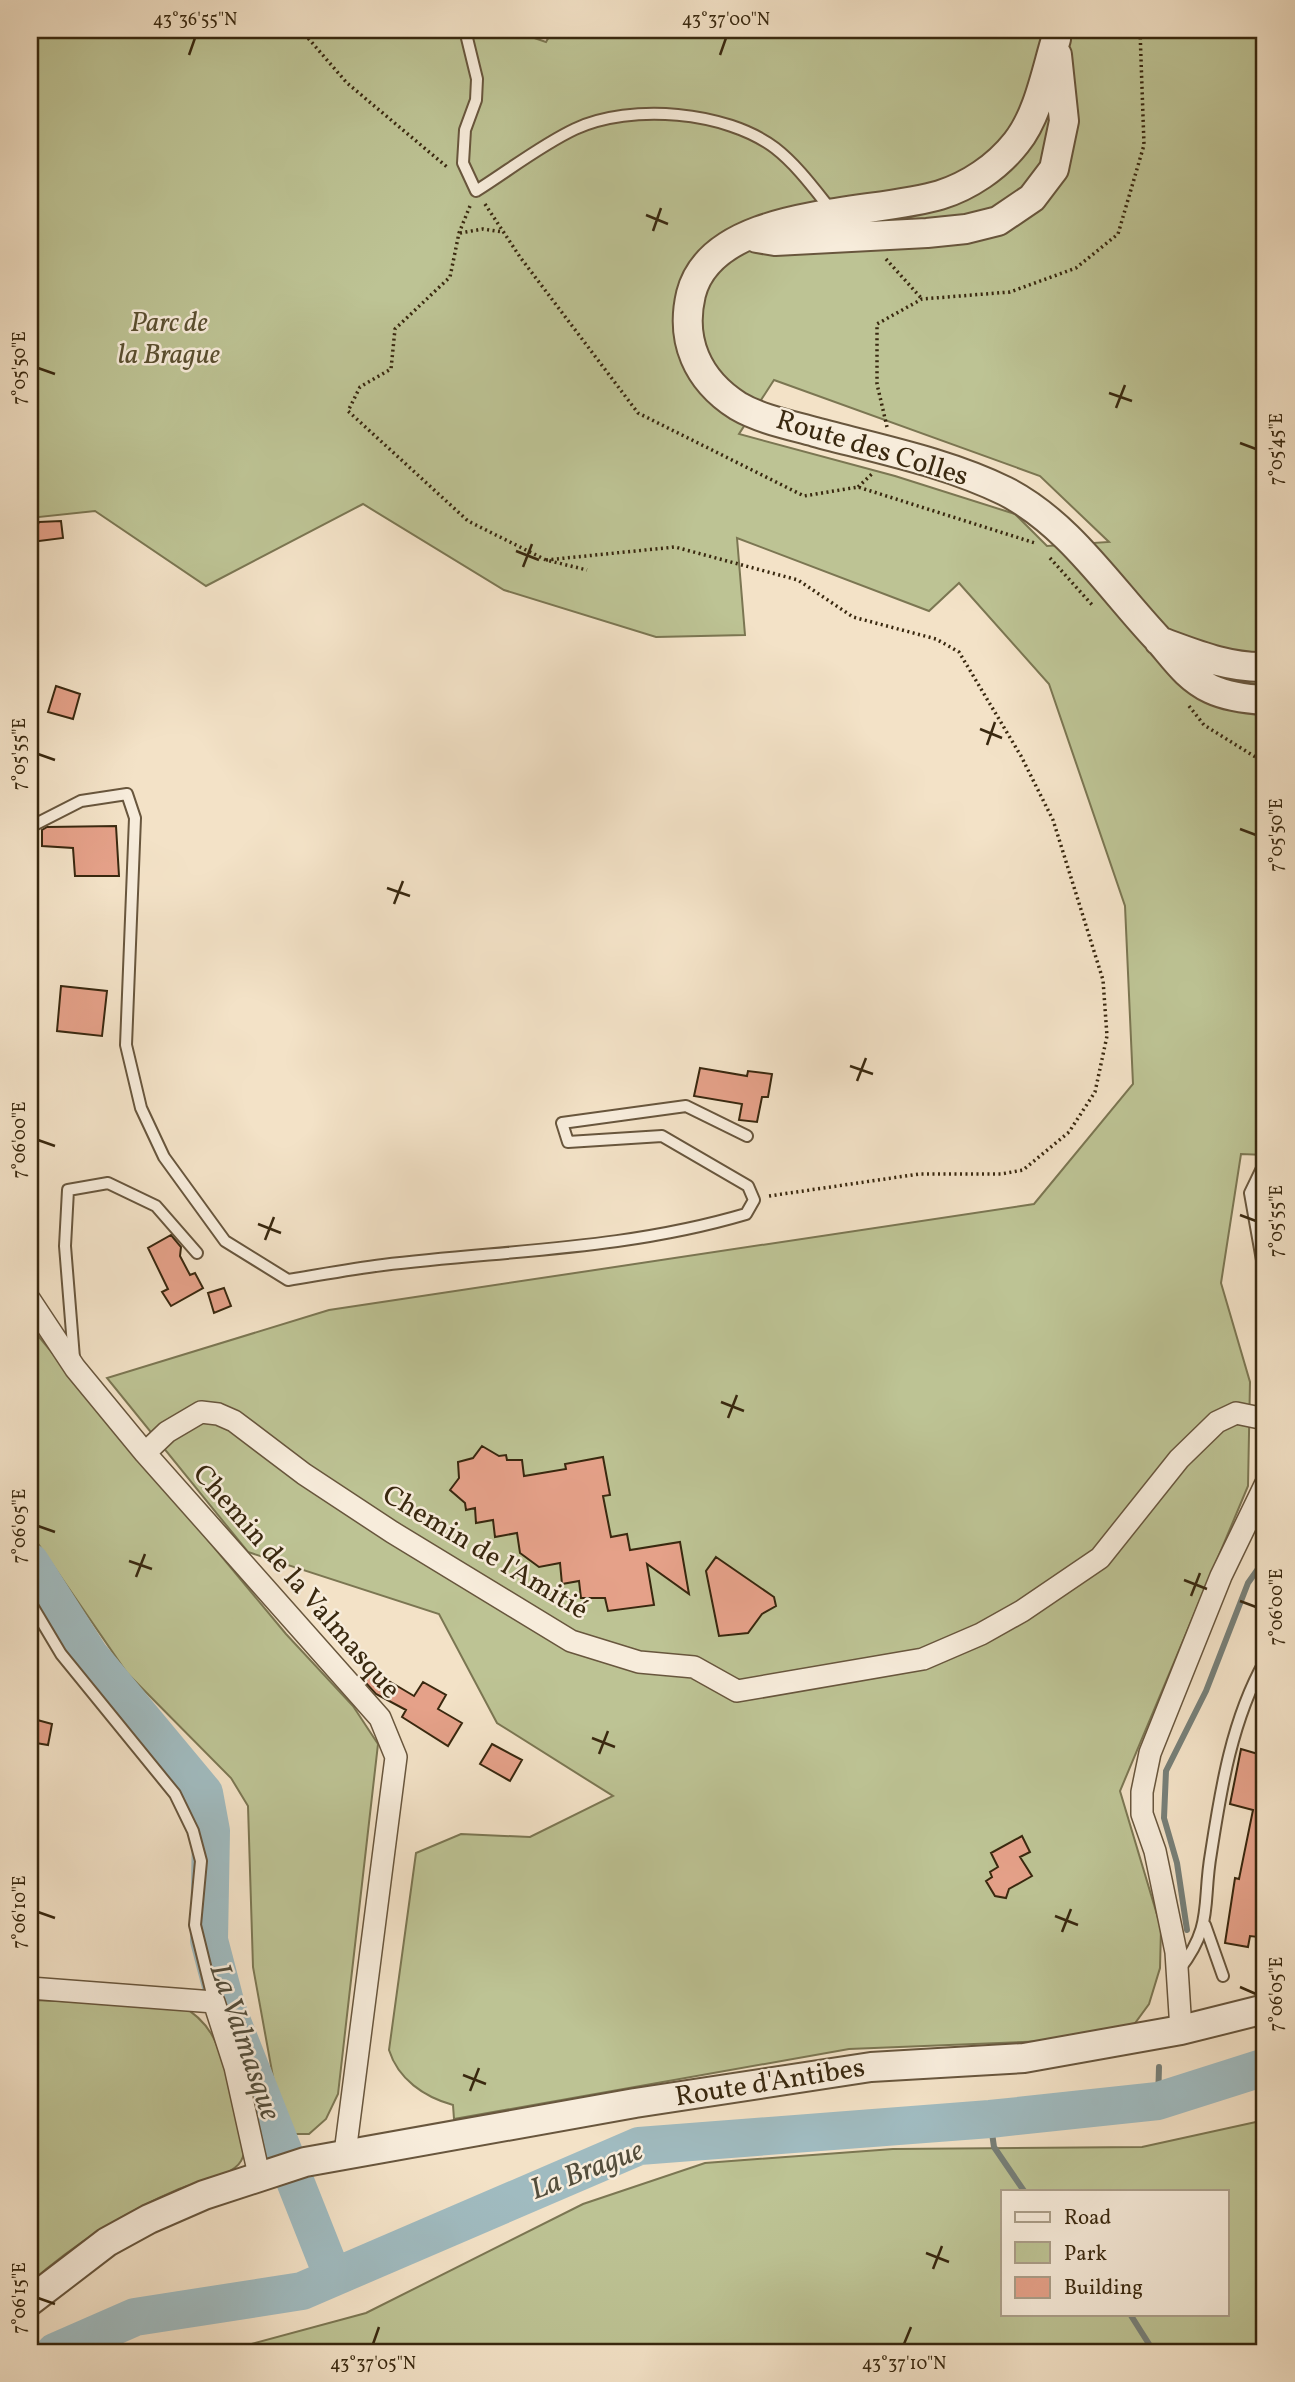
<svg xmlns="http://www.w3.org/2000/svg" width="1295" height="2382" viewBox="0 0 1295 2382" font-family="Vollkorn,serif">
<rect width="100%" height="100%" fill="#f3e2c7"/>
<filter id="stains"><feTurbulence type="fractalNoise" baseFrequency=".00286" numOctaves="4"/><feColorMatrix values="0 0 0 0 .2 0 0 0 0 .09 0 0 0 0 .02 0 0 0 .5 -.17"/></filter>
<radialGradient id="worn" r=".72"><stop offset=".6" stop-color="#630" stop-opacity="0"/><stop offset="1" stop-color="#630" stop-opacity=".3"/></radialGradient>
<path fill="#bdc394" stroke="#7b7652" stroke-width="2" fill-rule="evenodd" d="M30 30H511L546 42 553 30H1265V1155L1241 1154 1221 1283 1250 1382 1248 1486 1120 1791 1161 1928 1160 1968 1149 2004 1130 2030 1048 2041 849 2049 454 2119 453 2105C424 2097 398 2079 389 2050L416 1853 461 1834 530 1837 613 1796 497 1723 439 1614 248 1552 107 1378 329 1310 1034 1204 1133 1084 1125 906 1049 684 959 583 929 611 737 538 745 635 656 637 504 590 363 504 206 586 95 511 30 518ZM774 380 1040 476 1109 542 1047 546 1015 514 895 476 739 434Z
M30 1326 286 1634 353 1706 378 1744 338 2094 326 2119 309 2134H289L281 2121 253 1967 248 1806 231 1778 127 1673 30 1532Z
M30 2000 180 2005C214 2023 219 2049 230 2083 236 2102 252 2142 241 2161 232 2177 196 2182 179 2189 125 2212 74 2244 30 2283Z
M1265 2120V2352H208L233 2349 366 2313 583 2204 705 2163 893 2149 1142 2147ZM1227 2191V2314H1003V2191Z"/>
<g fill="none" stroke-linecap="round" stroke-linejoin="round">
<path stroke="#778079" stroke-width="6" d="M1187 1930 1177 1863 1164 1818 1166 1771 1206 1691 1248 1583 1265 1559
M1158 2101 1159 2067
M990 2119 994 2147 1024 2191
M1130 2314 1154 2352"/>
<path stroke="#a0bbc0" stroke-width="38" d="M30 1562 90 1656 204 1793 211 1831 209 1940 227 2009 333 2277
M55 2352 135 2317 302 2291 639 2146 990 2119 1158 2101 1265 2067"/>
</g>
<path fill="#e5a189" stroke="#39280f" stroke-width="2" d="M61 521 63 538 31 542 39 522Z
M56 686 80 694 73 719 48 712Z
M116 826 119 876H75L73 848 42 846V830L47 827Z
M61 986 107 991 102 1036 57 1031Z
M700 1068 747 1076 748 1071 772 1074 768 1097H762L757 1122 739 1120 742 1104 694 1096Z
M171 1235 181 1247 180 1256 190 1275 195 1273 203 1288 171 1306 162 1292 168 1289 148 1248Z
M224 1288 231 1306 214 1313 208 1293Z
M482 1446 499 1456 506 1455 507 1460H522L524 1476 566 1469 565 1464 603 1457 610 1495 603 1496 611 1537 627 1534 630 1550 680 1542 689 1594 647 1564 654 1605 608 1611 605 1598H581L579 1581 562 1584 560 1563 539 1567 520 1553 517 1533 495 1537 493 1520 476 1523 475 1508 466 1510 465 1503 450 1490 459 1478 458 1462 473 1458Z
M716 1557 774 1597 776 1606 762 1614 748 1633 719 1636 706 1571Z
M372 1671 414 1696 423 1682 446 1695 438 1709 462 1723 448 1746 402 1717 406 1710 376 1694 365 1682Z
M30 1718 52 1724 48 1745 30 1742Z
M492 1744 522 1760 510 1781 480 1764Z
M1241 1749 1265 1756V1896L1258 1937 1250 1936 1248 1947 1225 1943 1235 1878 1239 1879 1253 1810 1230 1804Z
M1022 1836 1030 1852 1020 1857 1032 1876 1009 1889 1006 1898 995 1896 986 1881 992 1877 990 1872 998 1867 991 1853Z"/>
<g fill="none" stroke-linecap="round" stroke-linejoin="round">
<g stroke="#68563d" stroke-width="14">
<path id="service" d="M465 30 477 79 476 100 465 130 463 163 476 191C508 171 541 145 575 129 631 103 726 111 775 148 797 165 815 190 832 211
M30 827 81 801 127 794 135 818 126 1045 141 1108 164 1157 225 1241 288 1280C319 1275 351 1269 383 1265 507 1250 624 1250 746 1214L754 1200 748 1186 662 1136 568 1142 562 1123 686 1106 747 1136
M1265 1162 1250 1193 1265 1277
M74 1358 65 1246 68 1190 108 1183 156 1206 197 1253
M30 1602 61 1654 175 1794 193 1831 201 1861 195 1925 214 2002
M1205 1925 1223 1976
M1179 1970C1214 1925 1202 1904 1211 1853 1221 1788 1232 1719 1265 1661"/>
</g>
<g stroke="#68563d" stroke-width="24">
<path id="minor" d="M30 1300 75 1368 145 1453 380 1718 396 1757 345 2153
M145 1453 167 1432 201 1412 218 1414 234 1421 304 1474 392 1532 571 1641 639 1662 694 1667 737 1691 923 1659 981 1634 1022 1611 1100 1558 1179 1459 1217 1422 1236 1413 1265 1419
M30 1988 214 2002 235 2067 259 2175
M1181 2030 1176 1952 1155 1851 1142 1814V1792L1150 1753 1221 1576 1265 1485"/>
</g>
<g stroke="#68563d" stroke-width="32">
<path id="tertiary" d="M1056 39C1046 72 1038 116 1016 143 997 167 969 186 940 195 872 216 713 207 691 294 680 340 697 380 738 406 760 419 790 425 815 432 878 449 946 462 1005 491 1068 523 1110 588 1157 638 1174 657 1186 677 1211 689 1228 697 1247 699 1265 700
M757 238 775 241 927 233 966 229 998 221 1032 198 1054 169 1064 121 1057 55
M1159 641C1195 654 1227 668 1265 667
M30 2301 107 2242 149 2219 204 2195 305 2162 635 2103 871 2067 1024 2058 1181 2030 1265 2009"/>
</g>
<path stroke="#39280f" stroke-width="3.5" stroke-dasharray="2 3.5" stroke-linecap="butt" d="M301 30 347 83 447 167
M485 204 520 257 638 413 804 496 858 487 1035 543
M470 206 459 233 450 277 395 329 391 369 360 387 348 411 468 521 546 560 587 570
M460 233 483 229 503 232
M886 259 922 299
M887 427 877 384V324L922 299 1010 292 1076 268 1118 234 1144 145 1140 30
M858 487 874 472
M1050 558 1094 607
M546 560 675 547 798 580 853 617 936 639 959 652 1021 756 1053 820 1103 980 1107 1036 1095 1092 1069 1132 1023 1170 1001 1174H919L769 1196
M1189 706 1204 725 1265 763"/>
<use href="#service" stroke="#f7ecdb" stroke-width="10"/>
<use href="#minor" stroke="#f7ecdb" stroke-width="21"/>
<use href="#tertiary" stroke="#f7ecdb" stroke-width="28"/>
</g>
<path fill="none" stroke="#39280f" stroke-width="2.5" d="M189 55 195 38M720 55 726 38M646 215 668 224M653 231 661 208M38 368 55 374M1109 393 1132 401M1116 408 1125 385M1240 443 1256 449M516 551 539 560M523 567 532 544M980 729 1002 738M987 745 995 722M38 754 55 760M1240 829 1256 835M387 888 410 896M394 904 403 881M850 1066 873 1074M857 1081 866 1058M38 1140 55 1146M1240 1215 1256 1221M258 1224 281 1233M265 1240 274 1217M721 1402 744 1411M728 1418 737 1395M38 1526 55 1532M129 1561 152 1569M136 1577 145 1554M1184 1580 1207 1589M1191 1596 1200 1573M1240 1601 1256 1607M592 1738 615 1747M599 1754 608 1731M38 1912 55 1918M1055 1916 1078 1925M1062 1932 1071 1909M1240 1987 1256 1994M463 2075 486 2084M470 2091 479 2068M926 2253 949 2262M933 2269 942 2246M38 2298 55 2304M373 2344 379 2327M904 2344 911 2327"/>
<g text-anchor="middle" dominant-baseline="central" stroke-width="5" stroke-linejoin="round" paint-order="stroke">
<g font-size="28" font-style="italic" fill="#5a4f30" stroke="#f7ecdb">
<text x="169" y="323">Parc de<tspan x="169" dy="32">la Brague</tspan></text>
</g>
<g font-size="28" fill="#39280f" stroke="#f7ecdb">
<text transform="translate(872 449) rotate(17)">Route des Colles</text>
<text transform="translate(485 1553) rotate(31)">Chemin de l'Amitié</text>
<text transform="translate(296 1582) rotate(49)">Chemin de la Valmasque</text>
<text transform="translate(770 2083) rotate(-9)">Route d'Antibes</text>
</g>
<g font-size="30" font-style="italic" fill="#534d3b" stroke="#f7ecdb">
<text transform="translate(244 2042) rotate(71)">La Valmasque</text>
<text transform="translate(587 2171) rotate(-21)">La Brague</text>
</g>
</g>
<rect width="1295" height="2382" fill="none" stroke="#f3e2c7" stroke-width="77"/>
<rect x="1001" y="2190" width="228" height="126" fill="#f7ecdb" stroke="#ab9e89" stroke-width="2"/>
<rect x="1015" y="2212" width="35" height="10" fill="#f7ecdb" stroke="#ab9e89" stroke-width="2"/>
<text x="1064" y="2224" font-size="21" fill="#39280f">Road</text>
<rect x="1015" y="2242" width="35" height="21" fill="#bdc394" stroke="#ab9e89" stroke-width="2"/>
<text x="1064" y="2260" font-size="21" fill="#39280f">Park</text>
<rect x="1015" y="2277" width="35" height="21" fill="#e5a189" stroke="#ab9e89" stroke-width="2"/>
<text x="1064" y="2294" font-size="21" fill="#39280f">Building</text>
<rect x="38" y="38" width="1218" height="2306" fill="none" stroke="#39280f" stroke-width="2.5"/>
<g font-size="18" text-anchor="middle" fill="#39280f">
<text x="195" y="25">43°36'55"N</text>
<text x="726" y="25">43°37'00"N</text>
<text transform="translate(19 368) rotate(-90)" y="6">7°05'50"E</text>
<text transform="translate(1276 449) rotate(-90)" y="6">7°05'45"E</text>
<text transform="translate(19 754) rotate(-90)" y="6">7°05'55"E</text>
<text transform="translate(1276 835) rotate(-90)" y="6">7°05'50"E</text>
<text transform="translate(19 1140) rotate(-90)" y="6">7°06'00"E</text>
<text transform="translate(1276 1221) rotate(-90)" y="6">7°05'55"E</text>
<text transform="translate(19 1526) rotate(-90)" y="6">7°06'05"E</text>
<text transform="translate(1276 1607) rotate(-90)" y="6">7°06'00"E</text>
<text transform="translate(19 1912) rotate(-90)" y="6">7°06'10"E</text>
<text transform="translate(1276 1994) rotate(-90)" y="6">7°06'05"E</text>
<text transform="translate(19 2298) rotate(-90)" y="6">7°06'15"E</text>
<text x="373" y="2369">43°37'05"N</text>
<text x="904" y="2369">43°37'10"N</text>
</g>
<rect width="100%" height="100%" filter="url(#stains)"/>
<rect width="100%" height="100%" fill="url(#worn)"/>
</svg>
